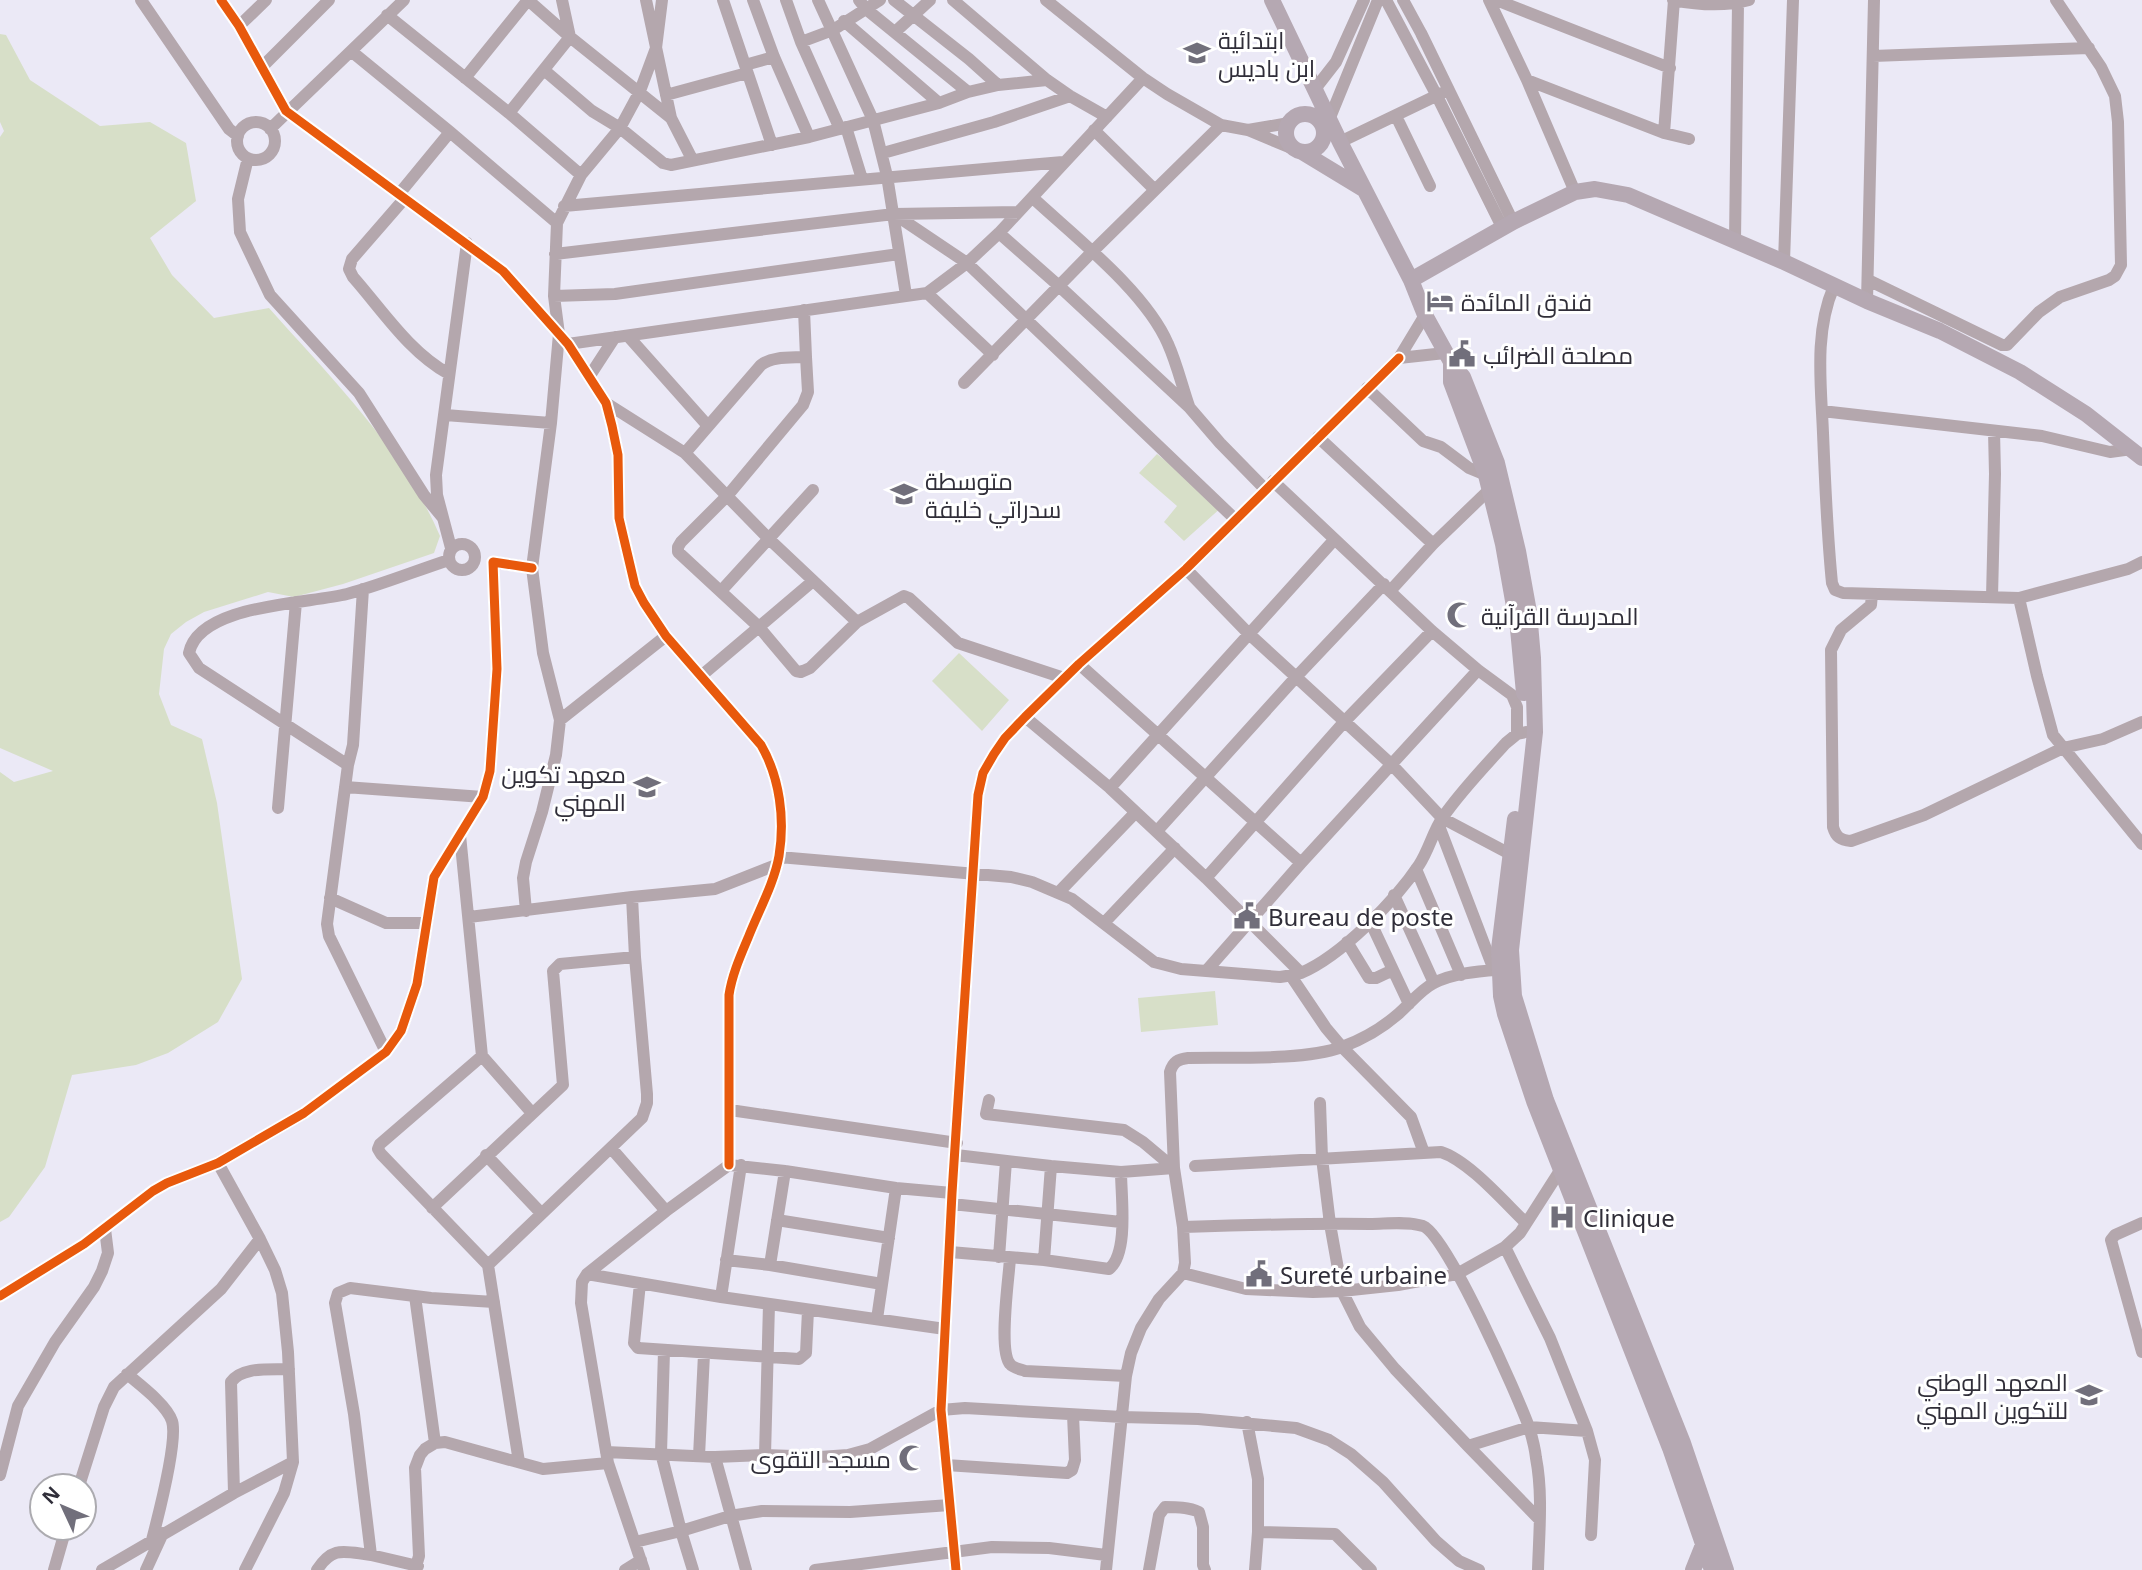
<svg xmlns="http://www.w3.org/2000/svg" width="2142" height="1570" viewBox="0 0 2142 1570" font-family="'Noto Sans',Cairo,sans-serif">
<rect width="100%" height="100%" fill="#ebe9f6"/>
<path fill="#d7dfc8" d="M0 34 6 35 30 80 100 126 150 122 186 143 196 201 150 238 172 275 214 318 269 308C332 379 402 448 440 536L434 553 343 584 294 597 268 592 204 612 186 622 171 634 164 649 159 694 171 725 202 739 217 803 242 979 218 1022 168 1053 136 1065 72 1075 45 1167 9 1217 0 1222V772L14 782 53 771 0 748V137L4 131 0 122Z
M1157 454 1223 506 1184 541 1164 522 1177 506 1139 473Z
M959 653 1009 700 982 731 932 681Z
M1215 991 1218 1025 1141 1032 1138 998Z"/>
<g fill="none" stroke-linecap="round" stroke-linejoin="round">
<path stroke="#b4a7ad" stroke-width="12" d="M141 0 229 129 238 136
M221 0 239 26 286 111 503 271 568 344 606 403 612 426 618 455 619 518 635 586 644 603 666 636 761 745C780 778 785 819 779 856 774 884 758 912 748 938 740 957 732 975 729 995V1165
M528 0 570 37 671 118 646 0
M723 0 772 145
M753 0 774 57 809 137
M786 0 801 42 840 129
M818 0 873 120 887 176 906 295
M859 0 866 9 968 92
M894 0 969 59 998 85
M953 0 1047 80 1070 96 1107 117
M1046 0 1143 78 1167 94 1221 125 1248 130 1296 150
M1386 0 1437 96 1502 227
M1403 0 1421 33 1513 222
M1489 0 1527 80 1575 192
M1496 0 1670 68
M1673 0C1699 5 1724 7 1749 0
M387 15 509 113 581 175
M844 21 939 103
M239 26 266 0
M895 32 930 0
M801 42 833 30 880 0
M351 51 450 132 557 223
M1873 56 2089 48
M745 65 774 57
M262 67 329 0
M544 70 592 111 620 128 663 163 671 165 809 137 939 103 968 92 998 85 1047 80
M465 78 528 0
M1527 80 1664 133 1689 139
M1315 89 1336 62 1364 0
M666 95 747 73
M509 113 570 37 562 0
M1396 116 1430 186
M671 118 692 159
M1329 120 1378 0
M237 141a19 19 0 1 1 38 0a19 19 0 1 1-38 0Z
M846 127 862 179
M270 129 404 0
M1094 130 1154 189
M1248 130 1289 123
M1664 133 1674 0
M1340 142 1442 93
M883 153 994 122 1070 96
M248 158 238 199 240 232 270 295 359 393 424 495 443 518
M399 194 450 132
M405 198 352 259 349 269 353 277C383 311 409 352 449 374
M1033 198C1075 237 1146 292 1168 344 1177 364 1182 386 1189 406
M564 206 1063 162
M894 214 967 263 1236 520
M999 233 1059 286 1189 407 1220 443 1265 489
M1735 241 1738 3
M555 254 894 214 1018 212
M1784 262 1793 0
M1868 280 2002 345H2007L2039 312 2060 297 2109 280 2115 276 2121 265 2118 122 2115 96 2101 67 2056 0
M1834 286C1814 332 1821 384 1823 433 1825 483 1827 533 1832 583L1835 590 1843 593 2019 598 2128 569 2142 562
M927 293 967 263 999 233 1143 78
M554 296 615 294 899 254
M1867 301 1874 0
M1425 315 1399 358 1445 353
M628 336 708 426
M568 344 927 293 993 355
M806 357 808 392 803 405 728 495 681 542 678 547V552L759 627 796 671 801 672 810 668 857 622 904 596 909 598 958 643 1064 678
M589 377 615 337
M964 383 1092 252 1221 125
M1367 388 1423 441 1441 447 1469 468 1486 475
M606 403 685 453 769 539 857 622
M1822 411 2042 436 2110 452 2132 449
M445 415 551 423
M1318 437 1433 544
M685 453 761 365C773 356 791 358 806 357L804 310
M1273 481 1432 631 1478 670 1512 695 1517 707V734
M449 557a13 13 0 1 1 26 0a13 13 0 1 1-26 0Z
M451 548 437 495 436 475 467 243
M1186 569 1248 633 1392 765 1442 818 1510 854
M363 589 353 745 348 765 327 924 329 936 386 1052
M1391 590 1433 544 1490 489
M721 591 813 490
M1872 594 1871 605 1841 630 1831 650 1833 827C1836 837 1840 840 1851 841L1924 815 2063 748 2103 739 2142 722
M1992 597 1995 474 1994 431
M2019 598 2037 676 2053 735 2142 844
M1079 664 1301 863
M701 676 813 581
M1025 717 1110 788 1206 878 1301 973
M560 720 543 653 532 568 551 423 559 334 554 296 557 223 581 175 620 128 640 91 656 48 662 0
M348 765 199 668 189 653C199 604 307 604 347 594 381 585 415 571 449 560
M345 787 483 797
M1110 788 1334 540
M278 808 296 602
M1439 826 1494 970
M1157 831 1297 676 1384 584
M460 835 482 1056
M779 857 1011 877 1032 882 1072 899 1154 962 1181 969 1280 977C1287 976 1294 975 1301 973 1341 956 1395 901 1419 865 1429 850 1433 831 1443 817 1461 791 1485 766 1506 743L1517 734 1526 732
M1416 869 1461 975
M1206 878 1345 721 1432 631
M1059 892 1136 812
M1394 895 1434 983
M330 898 386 923H426
M526 911 523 878 526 862 542 812 556 755 560 720 666 636
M469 917 632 897 715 889 776 865
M1370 921 1409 1004
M1104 923 1175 848
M1347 942 1369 978H1376L1393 970
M1207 970 1301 863 1478 670
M1291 976 1326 1028 1342 1047 1411 1117 1424 1153
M1320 1103 1322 1158 1330 1224 1342 1291 1360 1327 1395 1369 1468 1446 1539 1519
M730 1110 957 1143
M611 1148 666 1211
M486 1155 541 1213
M956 1155 1051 1166 1121 1172 1174 1168 1143 1142 1124 1130 986 1114 989 1100
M1195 1166 1441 1152C1469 1161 1504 1202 1526 1223
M952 1204 1121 1222
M432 1208 563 1085 553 971 560 964 635 957
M777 1220 889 1238
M2142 1223 2115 1235 2111 1240 2142 1352
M1183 1227C1245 1225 1307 1223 1370 1224 1386 1224 1407 1221 1423 1226 1447 1235 1518 1397 1529 1427 1532 1437 1535 1448 1536 1458 1543 1494 1539 1534 1538 1570
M1505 1247 1550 1338 1587 1431 1595 1460 1591 1535
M950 1252 1044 1260 1109 1269C1129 1253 1121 1196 1121 1172
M999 1257 1006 1161
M1010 1258C1009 1278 998 1350 1010 1364 1013 1368 1019 1369 1025 1371L1126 1376
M726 1260 770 1265 882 1284
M1044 1260 1051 1166
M488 1265 381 1154 378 1149 380 1144 482 1056 532 1113
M770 1265 785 1171
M1183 1273 1246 1289 1313 1292 1342 1291 1398 1285 1457 1274 1505 1247 1520 1233 1561 1169
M587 1274 721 1297 945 1329
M640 1283 634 1343 638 1348 799 1359 806 1353 808 1310
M0 1296 84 1244 153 1191 167 1183 218 1163 304 1113 386 1052 401 1031 417 984 434 877 483 797 490 771 497 669 493 562 532 568
M415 1296 435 1443
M721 1297 741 1165
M877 1319 896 1188
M664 1351 661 1453 681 1531 693 1570
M127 1374C140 1385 167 1405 172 1421 178 1440 158 1517 152 1540
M1247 1422 1258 1479V1532L1255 1570
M1468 1446 1529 1427 1587 1431
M606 1452 715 1457 765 1455 820 1457 848 1455 870 1449 941 1410 965 1408 1122 1417 1198 1419 1296 1428 1329 1440 1351 1454 1383 1482 1436 1541 1459 1561 1479 1570
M765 1455 769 1304
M699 1456 704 1354
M715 1457 746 1570
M519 1462 488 1265 642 1118 647 1103V1094L635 957 632 897
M946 1465 1067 1473 1072 1470 1075 1460 1073 1415
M0 1475 18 1406 55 1342 94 1287 102 1271 108 1253 105 1229
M79 1486 104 1407 114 1387 221 1289 260 1239 218 1163
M234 1493 231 1382C242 1366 271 1370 289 1369
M1258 1532 1335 1534 1371 1570
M635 1542 681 1531 730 1516 762 1511 850 1512 950 1505
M418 1566 371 1555 354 1414 335 1303 338 1293 350 1288 431 1298 494 1302
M54 1570 66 1528
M102 1570 234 1493 293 1462
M146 1570 163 1533
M245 1570 284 1493 293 1462 288 1352 282 1293 275 1270 260 1239
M317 1570C333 1545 345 1552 371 1555
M415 1570 419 1556 415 1468 420 1455 425 1449 435 1443 445 1442 543 1469 608 1463
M625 1570 641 1560
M644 1570 608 1463 581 1303 582 1282 587 1274 666 1211 729 1165 785 1171 896 1188 952 1193
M815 1570 992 1547 1049 1548 1106 1555
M956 1570 941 1410 952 1193 978 795 983 773 994 754 1005 738 1025 717 1079 664 1186 569 1399 358
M1106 1570 1126 1376 1131 1353 1141 1328 1159 1299 1183 1273 1185 1263 1183 1227 1174 1168 1170 1072C1173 1062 1178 1059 1188 1058 1231 1057 1303 1061 1342 1047 1361 1040 1382 1028 1397 1015 1409 1005 1420 990 1434 983 1455 972 1484 971 1507 969
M1149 1570 1159 1515 1165 1507C1176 1507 1189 1507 1199 1512L1203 1527V1565L1205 1570"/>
<path stroke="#b5a8b2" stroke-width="16" d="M1272 0 1340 142 1411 280 1425 315 1451 362 1463 377 1497 463 1518 551 1529 612 1533 658 1535 732 1511 950 1514 996 1546 1100 1683 1443 1726 1570
M1286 133a19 19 0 1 1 38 0a19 19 0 1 1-38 0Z
M1302 152 1363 189
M1411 280 1513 222 1575 192 1595 189 1628 195 1784 262 1867 301 1940 331 2020 372 2086 414 2142 458
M1451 362V382L1486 475 1503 544 1518 629 1524 693
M1515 819 1499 949 1501 996 1505 1014 1534 1101 1670 1448 1712 1570
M1693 1570 1703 1545"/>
<g stroke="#fff" stroke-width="13">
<path id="cycleway" d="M221 0 239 26 286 111 503 271 568 344 606 403 612 426 618 455 619 518 635 586 644 603 666 636 761 745C780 778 785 819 779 856 774 884 758 912 748 938 740 957 732 975 729 995V1165
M0 1296 84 1244 153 1191 167 1183 218 1163 304 1113 386 1052 401 1031 417 984 434 877 483 797 490 771 497 669 493 562 532 568
M956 1570 941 1410 952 1193 978 795 983 773 994 754 1005 738 1025 717 1079 664 1186 569 1399 358"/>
</g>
<use href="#cycleway" stroke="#e8590c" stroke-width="9"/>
</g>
<defs>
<g id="school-bare" transform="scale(2.1)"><path d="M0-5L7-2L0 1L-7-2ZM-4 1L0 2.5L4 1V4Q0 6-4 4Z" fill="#716f7b" stroke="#fff" stroke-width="2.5" paint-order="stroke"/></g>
<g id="hotel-bare" transform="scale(2.1)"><path d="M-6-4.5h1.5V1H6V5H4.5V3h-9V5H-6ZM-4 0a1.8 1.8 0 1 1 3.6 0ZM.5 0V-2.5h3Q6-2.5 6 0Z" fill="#716f7b" stroke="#fff" stroke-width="2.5" paint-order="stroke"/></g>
<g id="civic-bare" transform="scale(2.1)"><path d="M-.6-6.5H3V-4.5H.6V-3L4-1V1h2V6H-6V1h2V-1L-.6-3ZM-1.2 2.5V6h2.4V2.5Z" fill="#716f7b" stroke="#fff" stroke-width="2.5" paint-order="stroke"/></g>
<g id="mosque-bare" transform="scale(2.1)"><path d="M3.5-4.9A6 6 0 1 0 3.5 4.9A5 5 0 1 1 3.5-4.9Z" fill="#716f7b" stroke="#fff" stroke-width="2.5" paint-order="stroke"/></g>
<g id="university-bare" transform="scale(2.1)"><path d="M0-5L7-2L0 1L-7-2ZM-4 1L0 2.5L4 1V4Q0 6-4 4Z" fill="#716f7b" stroke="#fff" stroke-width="2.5" paint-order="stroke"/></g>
<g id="hospital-bare" transform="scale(2.1)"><path d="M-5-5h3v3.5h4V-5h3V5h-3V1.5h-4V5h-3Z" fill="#716f7b" stroke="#fff" stroke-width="2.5" paint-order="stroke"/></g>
</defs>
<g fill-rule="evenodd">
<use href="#school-bare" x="1197" y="53"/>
<use href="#hotel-bare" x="1440" y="301"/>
<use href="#civic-bare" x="1462" y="354"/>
<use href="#school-bare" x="904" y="494"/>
<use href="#mosque-bare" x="1460" y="615"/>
<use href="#university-bare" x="647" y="787"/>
<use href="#civic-bare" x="1247" y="916"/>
<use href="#hospital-bare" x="1562" y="1217"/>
<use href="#civic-bare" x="1259" y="1274"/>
<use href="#university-bare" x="2089" y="1395"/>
<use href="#mosque-bare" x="912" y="1458"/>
</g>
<g text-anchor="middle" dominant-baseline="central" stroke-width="6" stroke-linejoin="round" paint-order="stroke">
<g font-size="24" fill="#302e39" stroke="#fff" text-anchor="start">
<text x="1218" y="39">ابتدائية<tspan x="1218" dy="28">ابن باديس</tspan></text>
<text x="1461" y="301">فندق المائدة</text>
<text x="1483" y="354">مصلحة الضرائب</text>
<text x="925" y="480">متوسطة<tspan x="925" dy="28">سدراتي خليفة</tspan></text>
<text x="1481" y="615">المدرسة القرآنية</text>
<text x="626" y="773" text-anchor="end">معهد تكوين<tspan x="626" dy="28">المهني</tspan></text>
<text x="1268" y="916">Bureau de poste</text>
<text x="1583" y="1217">Clinique</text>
<text x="1280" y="1274">Sureté urbaine</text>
<text x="2068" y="1381" text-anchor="end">المعهد الوطني<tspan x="2068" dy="28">للتكوين المهني</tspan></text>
<text x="891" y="1458" text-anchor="end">مسجد التقوى</text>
</g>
</g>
<g transform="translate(63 1507) rotate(314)"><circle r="33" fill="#ffffff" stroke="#acabb0" stroke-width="2"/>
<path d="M0-5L12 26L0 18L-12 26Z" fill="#716f7b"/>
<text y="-10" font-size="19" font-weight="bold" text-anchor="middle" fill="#302e39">N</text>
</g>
</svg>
